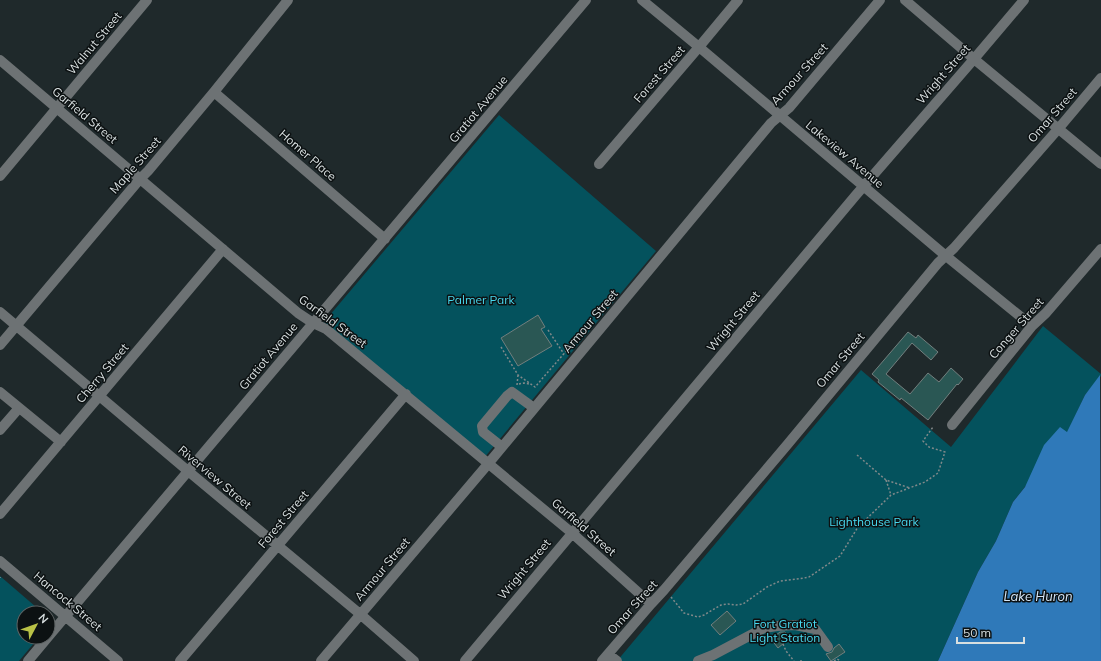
<svg xmlns="http://www.w3.org/2000/svg" width="1101" height="661" viewBox="0 0 1101 661" font-family="Mulish,sans-serif">
<rect width="100%" height="100%" fill="#1f292b"/>
<path fill="#04525d" d="M499 115 656 251 484 458 324 322Z
M1043 326 1101 374V376L1085 395 1067 433 1013 502 996 541 978 572 938 661H617L861 370 951 447Z
M0 576 43 613H24V637H39L19 661H0Z"/>
<path fill="#2f79b9" d="M1100 375 1101 661H938L978 572 996 541 1013 502 1025 487 1044 445 1060 427 1067 432 1085 395Z"/>
<path fill="#2a5754" stroke="#727f7e" d="M538 315 545 327 541 329 552 346 518 366 501 338Z
M908 332 916 338 918 335 938 352 931 360 912 343 886 374 910 394 928 373 939 382 951 368 963 379 958 385 957 384 928 420 901 398 900 400 878 382 879 380 872 374Z
M727 611 736 621 720 635 711 625Z
M780 632H785L790 638 778 648 771 639Z
M839 644 845 652 831 661 826 654 832 652 834 648Z"/>
<g fill="none" stroke-linecap="round" stroke-linejoin="round">
<path stroke="#80898a" stroke-width="1.5" stroke-dasharray="2 2" stroke-linecap="butt" d="M548 330 564 354
M501 347 518 375 535 387 574 342
M519 384 524 383 529 384
M517 385 518 375
M857 455 886 480 910 488
M886 480 891 495
M0 578V577
M671 597 684 613 698 617 704 615 721 605 728 604 736 605 743 604 767 587 780 581 804 578 809 577 840 556 858 527 886 500 891 495 925 482 938 473 945 452 929 447 923 441 933 427
M783 644 786 651 794 661
M801 661V660
M834 661 837 659 841 661"/>
<path stroke="#6d7274" stroke-width="10" d="M642 0 699 47 946 256 1032 326
M905 0 974 59 1101 164
M0 60 298 313 313 323 326 329 572 533 651 604
M214 92 385 239
M599 164 699 47 738 0
M0 176 147 0
M0 312 188 471 360 614 414 661
M0 345 140 179 148 171 214 92 288 0
M0 392 61 442
M952 425 1032 326 1046 313 1101 249
M0 430 19 408
M502 447 483 432 482 426 507 396 512 392 534 408
M0 514 223 249
M0 561 118 661
M48 637 586 0
M608 654 617 661
M28 661 48 637
M180 661 406 394
M321 661 488 464 771 123 789 108 880 0
M465 661 856 195 974 59 1024 0
M602 661 651 604 664 590 787 445 938 263 954 248 1059 128 1101 78
M698 661 713 655 764 628 777 626 795 625 815 629 828 647"/>
</g>
<g text-anchor="middle" dominant-baseline="central" stroke-width="3" stroke-linejoin="round" paint-order="stroke">
<g font-size="12" fill="#d8dfe0" stroke="#0c1112">
<text transform="translate(94 43) rotate(-50)">Walnut Street</text>
<text transform="translate(659 74) rotate(-49)">Forest Street</text>
<text transform="translate(799 74) rotate(-48)">Armour Street</text>
<text transform="translate(943 74) rotate(-49)">Wright Street</text>
<text transform="translate(478 109) rotate(-50)">Gratiot Avenue</text>
<text transform="translate(85 115) rotate(40)">Garfield Street</text>
<text transform="translate(1052 115) rotate(-49)">Omar Street</text>
<text transform="translate(845 154) rotate(40)">Lakeview Avenue</text>
<text transform="translate(308 155) rotate(41)">Homer Place</text>
<text transform="translate(135 165) rotate(-49)">Maple Street</text>
<text transform="translate(333 321) rotate(36)">Garfield Street</text>
<text transform="translate(590 321) rotate(-50)">Armour Street</text>
<text transform="translate(733 321) rotate(-50)">Wright Street</text>
<text transform="translate(1016 328) rotate(-49)">Conger Street</text>
<text transform="translate(268 356) rotate(-50)">Gratiot Avenue</text>
<text transform="translate(840 360) rotate(-50)">Omar Street</text>
<text transform="translate(102 373) rotate(-50)">Cherry Street</text>
<text transform="translate(215 477) rotate(40)">Riverview Street</text>
<text transform="translate(283 519) rotate(-50)">Forest Street</text>
<text transform="translate(584 527) rotate(41)">Garfield Street</text>
<text transform="translate(382 569) rotate(-50)">Armour Street</text>
<text transform="translate(524 569) rotate(-50)">Wright Street</text>
<text transform="translate(68 601) rotate(40)">Hancock Street</text>
<text transform="translate(632 607) rotate(-48)">Omar Street</text>
</g>
<g font-size="12" fill="#48d9ef" stroke="#0c1112">
<text x="481" y="299">Palmer Park</text>
<text x="874" y="521">Lighthouse Park</text>
<text x="785" y="623">Fort Gratiot<tspan x="785" dy="14">Light Station</tspan></text>
</g>
<g font-size="13" font-style="italic" fill="#d5e7f9" stroke="#0c1112">
<text x="1038" y="596">Lake Huron</text>
</g>
</g>
<g transform="translate(36 625) rotate(49)"><circle r="19" fill="#0c1112" stroke="#5e6364"/>
<path d="M0-3L7 15L0 10L-7 15Z" fill="#b9c146"/>
<text y="-6" font-size="11" font-weight="bold" text-anchor="middle" fill="#d8dfe0">N</text>
</g>
<path d="M957 637v6h67v-6" fill="none" stroke="#d8dfe0" stroke-width="2"/>
<text x="963" y="637" font-size="12" fill="#d8dfe0" stroke="#0c1112" stroke-width="3" paint-order="stroke">50 m</text>
</svg>
